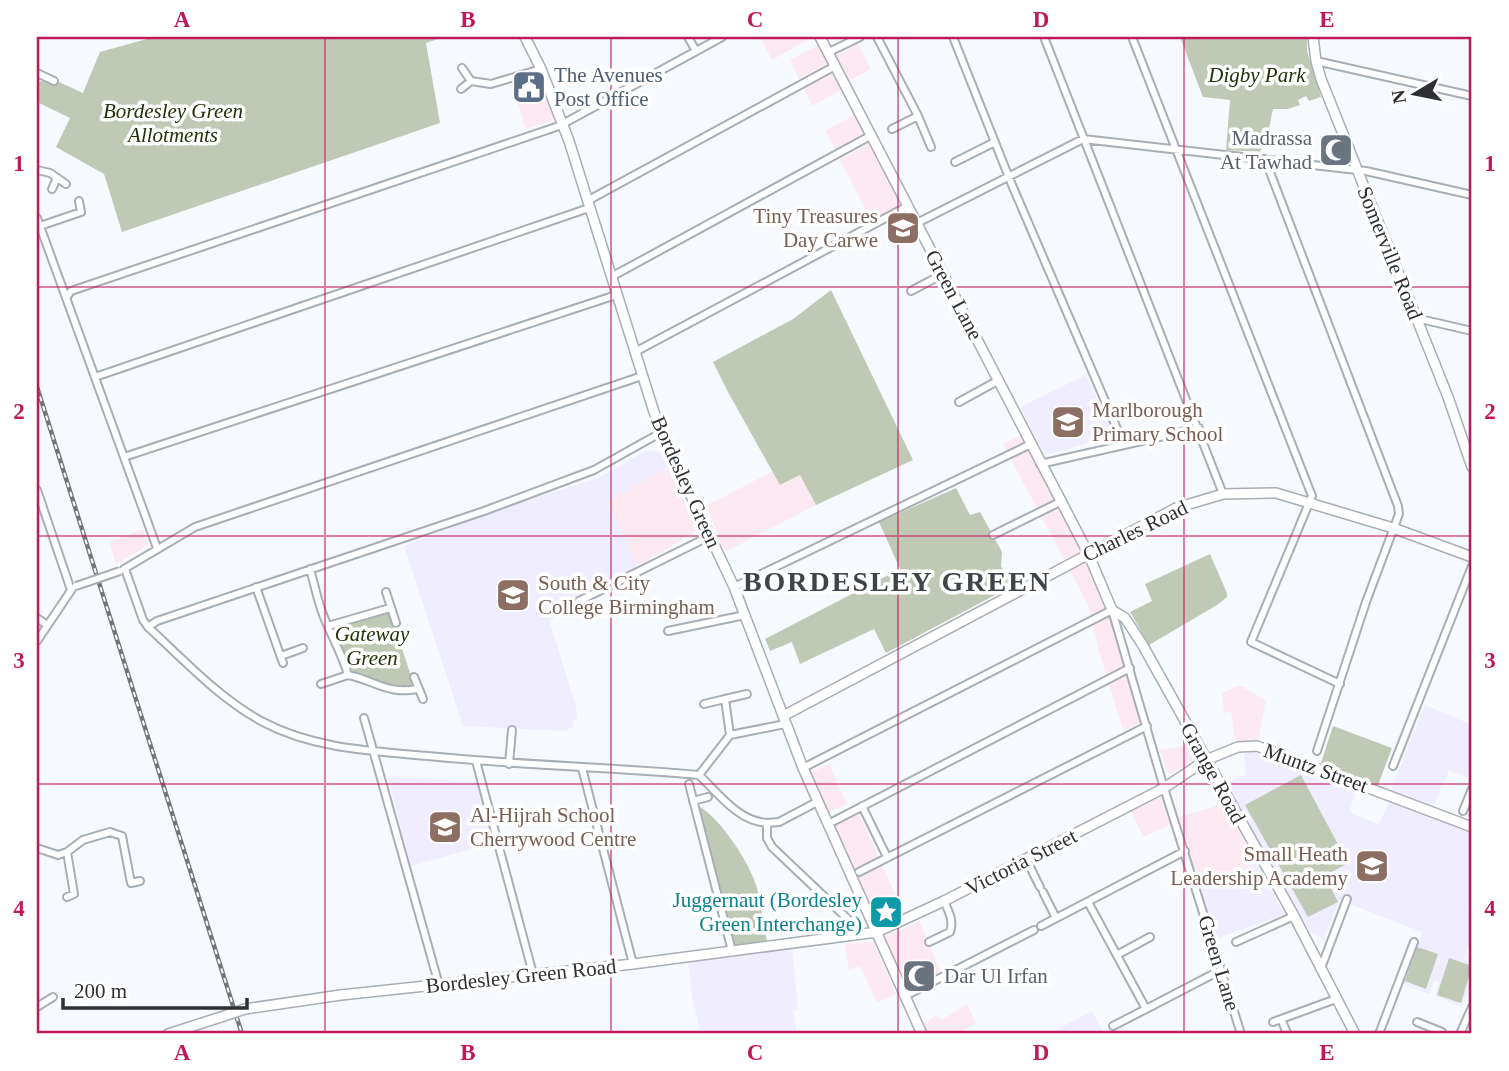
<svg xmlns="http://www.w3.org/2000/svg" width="1509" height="1071" viewBox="0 0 1509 1071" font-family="Georgia,serif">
<rect width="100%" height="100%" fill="#f6fafe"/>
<path fill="#fde9f1" d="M760 37H813L772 60Z
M820 44 828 63 799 78 790 60Z
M858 44 871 69 849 81 836 56Z
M832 74 841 90 812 106 804 89Z
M538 75 554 120 526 129 511 84Z
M854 115 864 133 835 149 825 131Z
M869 143 902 204 871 220 840 160Z
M1021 435 1086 560 1113 618 1142 722 1123 730 1098 648 1089 607 1003 444Z
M668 468 698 530 638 566 607 501Z
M773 471 781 485 800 475 816 505 725 552 706 506Z
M143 529 149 545 116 564 109 542Z
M1236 686 1245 687V689L1266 700 1258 740 1235 741 1231 712 1224 713 1222 694Z
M1191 745 1196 756 1194 759 1171 774 1166 771 1160 750Z
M829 764 847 804 828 813 809 773Z
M1160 796 1170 825 1143 837 1131 812Z
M1224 804 1256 863 1199 881 1179 817Z
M858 812 902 909 876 921 830 825Z
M919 921 941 972 904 990 883 938Z
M873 941 896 994 877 1003 860 966 849 970 845 944Z
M967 1004 976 1023 964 1030 967 1034H926L922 1025 937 1015 942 1020Z"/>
<path fill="#efedff" d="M1086 375 1115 436 1045 455 1020 407Z
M647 450 660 452 668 468 607 501 643 578 549 620 576 706 577 719 573 720V726L566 731 463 726 404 546 501 509 598 478Z
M1425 705 1472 725V768L1468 778 1449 770 1434 806 1391 790Z
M1244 751H1252L1357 788 1350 809 1352 814 1379 824 1389 802 1472 832V935L1464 959 1472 962V980L1462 1007 1435 996 1439 982 1434 981 1429 994 1402 984 1422 932 1339 900 1325 935V940L1310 932 1224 785 1246 774Z
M388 777 477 782 494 843 411 866Z
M1256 863 1284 914 1216 939 1199 881Z
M792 949 798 1008 793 1011 797 1034H701L692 996 688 961Z
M1092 1011 1104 1034H1048L1087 1014Z"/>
<path fill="#c0c9b5" d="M154 37H444L426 43 440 123 122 232 104 174 56 147 70 118 37 102V86L39 82 45 80 57 85 59 82 83 93 100 52Z
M1180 37H1307V51L1321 97 1309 101 1306 96 1298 100 1300 105 1288 109H1273L1269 129 1260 152 1226 150 1230 100 1203 97Z
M831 290 913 460 816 505 800 475 780 485 728 392 713 362 793 319Z
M956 488 970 515 980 512 1002 552 1001 566 1012 586 886 653 874 629 800 664 792 642 770 651 765 639 900 569 879 522Z
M1210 554 1227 593V597L1217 605 1149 645 1130 612 1152 601 1145 584Z
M386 611 390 613 413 682 411 685C391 690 373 680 354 673 352 671 333 634 333 631 333 629 335 627 335 625Z
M1333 726 1392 748 1378 785 1321 763Z
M1301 775 1348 863 1325 876 1338 902 1308 917 1245 805Z
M697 805C720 817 750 863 757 888 761 905 764 924 767 942L736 947Z
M1417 947 1438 954 1426 989 1405 981Z
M1449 958 1472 966 1461 1003 1437 995Z"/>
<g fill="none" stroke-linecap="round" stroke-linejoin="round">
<g stroke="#a8aeb5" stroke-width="10">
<path id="street" d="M688 37 696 51
M877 37 918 116 892 129
M953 37 1012 185 1124 445
M1044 37 1223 494
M1132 37 1312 496 1251 642 1340 684
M829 52 860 37
M1316 61 1472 96
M462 68 471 81 491 84 541 69
M37 73 54 81
M461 89 471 81
M918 116 931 147
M1265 159 1398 506 1399 514 1366 602 1317 751
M955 162 995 142
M37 170 50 173 66 184
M52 189 57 178
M587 201 835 66
M37 218 157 548
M917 223 1083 139 1366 171 1472 195
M40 226 81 212 79 201
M611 277 870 136
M911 291 943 274
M66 298 71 291 559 126 722 37
M1416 318 1472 331
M635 352 908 206
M95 377 589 208
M959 402 999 380
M124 457 616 295
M1040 464 1199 428
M37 490 71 590
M993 535 1060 502
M124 569 195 527 642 376
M125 569 143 620 148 627C184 660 220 699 263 722 314 749 372 751 428 756 518 765 609 767 699 775 719 794 738 821 767 823V838L772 847 851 922
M310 569C314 583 317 598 322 612 330 634 342 653 348 675 374 680 388 695 417 689
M256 587 283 663
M734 587 1031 444
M386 592 396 623
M579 601 710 536
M37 618 47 625
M328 626 390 608
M148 627 157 621 484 511 594 470 662 432
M668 631 745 615
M37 641 72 589
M281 656 303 648
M414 677 423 699
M321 684 348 675
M725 699 747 694
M704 704 725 699 730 735
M364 718 439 985
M476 761 533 974
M509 764 512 730
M1393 766 1472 566
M582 768 633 964
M803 768 1112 610 1164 788 1241 1034
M699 775 730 735 785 724
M689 784 732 951
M693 801 708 797
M862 806 887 857
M1463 811 1472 789
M834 821 1130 668
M767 823 779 822 817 802
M37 848 58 855 67 852 83 840 110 832 122 836 131 883 140 881
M67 852 74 894 67 897
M1026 859 1040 887
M859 872 1147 726
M1043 892 1056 918
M1088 902 1146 1009 1221 970
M1041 926 1185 851
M929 942 950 932C954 921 949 912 944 901
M1236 942 1294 916
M1117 955 1150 937
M1321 968 1347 899
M905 996 1034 930
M37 1007 53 997
M1281 1019 1287 1033
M1273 1022 1336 999
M1417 1022 1442 1032
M1113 1026 1146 1009
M1379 1034 1414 942
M1460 1034 1472 1007"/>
</g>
<g stroke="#a8aeb5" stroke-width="12">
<path id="secondary" d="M525 37 541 69 569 141 654 412 676 464 734 587 803 768 922 1034
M820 37 1088 553 1112 610 1125 618 1142 644 1294 916 1355 1034
M1313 37 1316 61 1321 79 1448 397 1472 467
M783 716 1176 508 1223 494 1276 493 1393 528 1472 557
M245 1009 341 995 633 964 877 932 944 901 1164 788 1206 760 1238 747 1257 746 1472 827
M168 1034 221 1017"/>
</g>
<use href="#street" stroke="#fff" stroke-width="6"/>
<use href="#secondary" stroke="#fff" stroke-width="9"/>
<g stroke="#737679" stroke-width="4.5">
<path id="rail" d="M37 387 242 1034"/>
</g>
<use href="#rail" stroke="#fff" stroke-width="2" stroke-dasharray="5" stroke-linecap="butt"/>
<g stroke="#a8aeb5" stroke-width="10" stroke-linecap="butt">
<path id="street-bridge" d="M76 586 120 571"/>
</g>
<g stroke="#a8aeb5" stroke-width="12" stroke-linecap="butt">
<path id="secondary-bridge" d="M221 1017 245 1009"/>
</g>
<use href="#street-bridge" stroke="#fff" stroke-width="6"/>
<use href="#secondary-bridge" stroke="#fff" stroke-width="9"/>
</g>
<path fill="none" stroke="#c2185b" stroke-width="2" stroke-opacity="0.55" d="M325 37V1034M611 37V1034M898 37V1034M1184 37V1034M37 287H1472M37 536H1472M37 784H1472"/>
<defs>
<g id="civic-square" transform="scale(1.75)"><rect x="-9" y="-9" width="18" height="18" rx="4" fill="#5c6f8a" stroke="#fff"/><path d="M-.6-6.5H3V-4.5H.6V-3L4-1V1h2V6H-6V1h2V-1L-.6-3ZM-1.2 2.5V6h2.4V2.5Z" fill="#fff"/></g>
<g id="mosque-square" transform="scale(1.75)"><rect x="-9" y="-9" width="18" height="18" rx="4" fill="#6b7280" stroke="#fff"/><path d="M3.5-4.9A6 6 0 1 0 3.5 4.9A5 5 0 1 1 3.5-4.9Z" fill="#fff"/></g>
<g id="school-square" transform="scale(1.75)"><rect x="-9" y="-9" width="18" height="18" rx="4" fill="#8d6e63" stroke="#fff"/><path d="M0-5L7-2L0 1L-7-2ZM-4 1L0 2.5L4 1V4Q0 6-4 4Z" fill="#fff"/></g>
<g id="university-square" transform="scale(1.75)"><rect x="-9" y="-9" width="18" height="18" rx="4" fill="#8d6e63" stroke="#fff"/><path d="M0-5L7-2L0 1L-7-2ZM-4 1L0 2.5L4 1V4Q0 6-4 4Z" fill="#fff"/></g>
<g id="sight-square" transform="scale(1.75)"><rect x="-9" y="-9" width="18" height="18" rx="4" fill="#0f9aa8" stroke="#fff"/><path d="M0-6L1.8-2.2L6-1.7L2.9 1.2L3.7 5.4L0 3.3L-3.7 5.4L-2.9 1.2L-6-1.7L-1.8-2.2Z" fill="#fff"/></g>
</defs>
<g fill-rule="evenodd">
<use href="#civic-square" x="529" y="87"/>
<use href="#mosque-square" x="1336" y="150"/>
<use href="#school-square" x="903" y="228"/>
<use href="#school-square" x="1068" y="422"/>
<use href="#university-square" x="513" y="595"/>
<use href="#school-square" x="445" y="827"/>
<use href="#school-square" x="1372" y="866"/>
<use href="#sight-square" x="886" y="912"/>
<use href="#mosque-square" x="919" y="976"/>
</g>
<g text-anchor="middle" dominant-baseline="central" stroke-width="7" stroke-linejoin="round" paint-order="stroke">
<g font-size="21" fill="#4e5e75" stroke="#fff" text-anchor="start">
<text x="554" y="75">The Avenues<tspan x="554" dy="24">Post Office</tspan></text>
</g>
<g font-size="21" font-style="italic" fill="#243109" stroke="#fff">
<text x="1257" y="75">Digby Park</text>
<text x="173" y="111">Bordesley Green<tspan x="173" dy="24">Allotments</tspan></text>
<text x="372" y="634">Gateway<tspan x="372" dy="24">Green</tspan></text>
</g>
<g font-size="21" fill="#5b616d" stroke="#fff" text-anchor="end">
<text x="1312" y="138">Madrassa<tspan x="1312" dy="24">At Tawhad</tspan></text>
<text x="944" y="976" text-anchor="start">Dar Ul Irfan</text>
</g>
<g font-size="21" fill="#785e54" stroke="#fff" text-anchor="start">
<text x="878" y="216" text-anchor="end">Tiny Treasures<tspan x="878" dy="24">Day Carwe</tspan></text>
<text x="1092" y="410">Marlborough<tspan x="1092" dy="24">Primary School</tspan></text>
<text x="538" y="583">South &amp; City<tspan x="538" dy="24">College Birmingham</tspan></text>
<text x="470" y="815">Al-Hijrah School<tspan x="470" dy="24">Cherrywood Centre</tspan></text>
<text x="1348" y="854" text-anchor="end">Small Heath<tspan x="1348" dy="24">Leadership Academy</tspan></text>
</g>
<g font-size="21" fill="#2e3033" stroke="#fff">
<text transform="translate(1390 253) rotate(68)">Somerville Road</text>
<text transform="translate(954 295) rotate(62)">Green Lane</text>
<text transform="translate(686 482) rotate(66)">Bordesley Green</text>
<text transform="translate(1135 531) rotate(-26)">Charles Road</text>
<text transform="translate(1316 768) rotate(20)">Muntz Street</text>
<text transform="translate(1213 773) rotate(61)">Grange Road</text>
<text transform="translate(1021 862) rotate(-27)">Victoria Street</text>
<text transform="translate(1219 963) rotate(73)">Green Lane</text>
<text transform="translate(521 976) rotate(-6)">Bordesley Green Road</text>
</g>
<g font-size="21" fill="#0d838f" stroke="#fff" text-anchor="end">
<text x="862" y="900">Juggernaut (Bordesley<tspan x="862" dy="24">Green Interchange)</tspan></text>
</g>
<g font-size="28" font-weight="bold" letter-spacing="2" fill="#3f4449" stroke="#fff">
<text x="897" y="581">BORDESLEY GREEN</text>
</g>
</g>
<rect width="1509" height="1071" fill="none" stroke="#ffffff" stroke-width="77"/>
<g transform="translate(1415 94) rotate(260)" stroke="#ffffff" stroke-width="5" paint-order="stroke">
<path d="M0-5L12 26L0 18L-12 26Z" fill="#2e3033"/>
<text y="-10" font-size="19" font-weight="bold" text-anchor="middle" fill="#2e3033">N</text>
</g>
<path d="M63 998v10h184v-10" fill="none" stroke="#2e3033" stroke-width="3.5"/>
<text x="74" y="998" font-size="21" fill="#2e3033" stroke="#ffffff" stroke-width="5" paint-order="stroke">200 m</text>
<rect x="38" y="38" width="1432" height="994" fill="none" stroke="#c2185b" stroke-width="2.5"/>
<g font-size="23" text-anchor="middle" font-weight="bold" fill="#c2185b">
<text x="182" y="27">A</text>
<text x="468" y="27">B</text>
<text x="755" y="27">C</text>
<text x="1041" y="27">D</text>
<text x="1327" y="27">E</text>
<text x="19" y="171">1</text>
<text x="1490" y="171">1</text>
<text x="19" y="419">2</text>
<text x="1490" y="419">2</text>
<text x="19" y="668">3</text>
<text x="1490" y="668">3</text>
<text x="19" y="916">4</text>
<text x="1490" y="916">4</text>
<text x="182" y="1060">A</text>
<text x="468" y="1060">B</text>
<text x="755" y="1060">C</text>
<text x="1041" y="1060">D</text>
<text x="1327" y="1060">E</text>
</g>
</svg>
